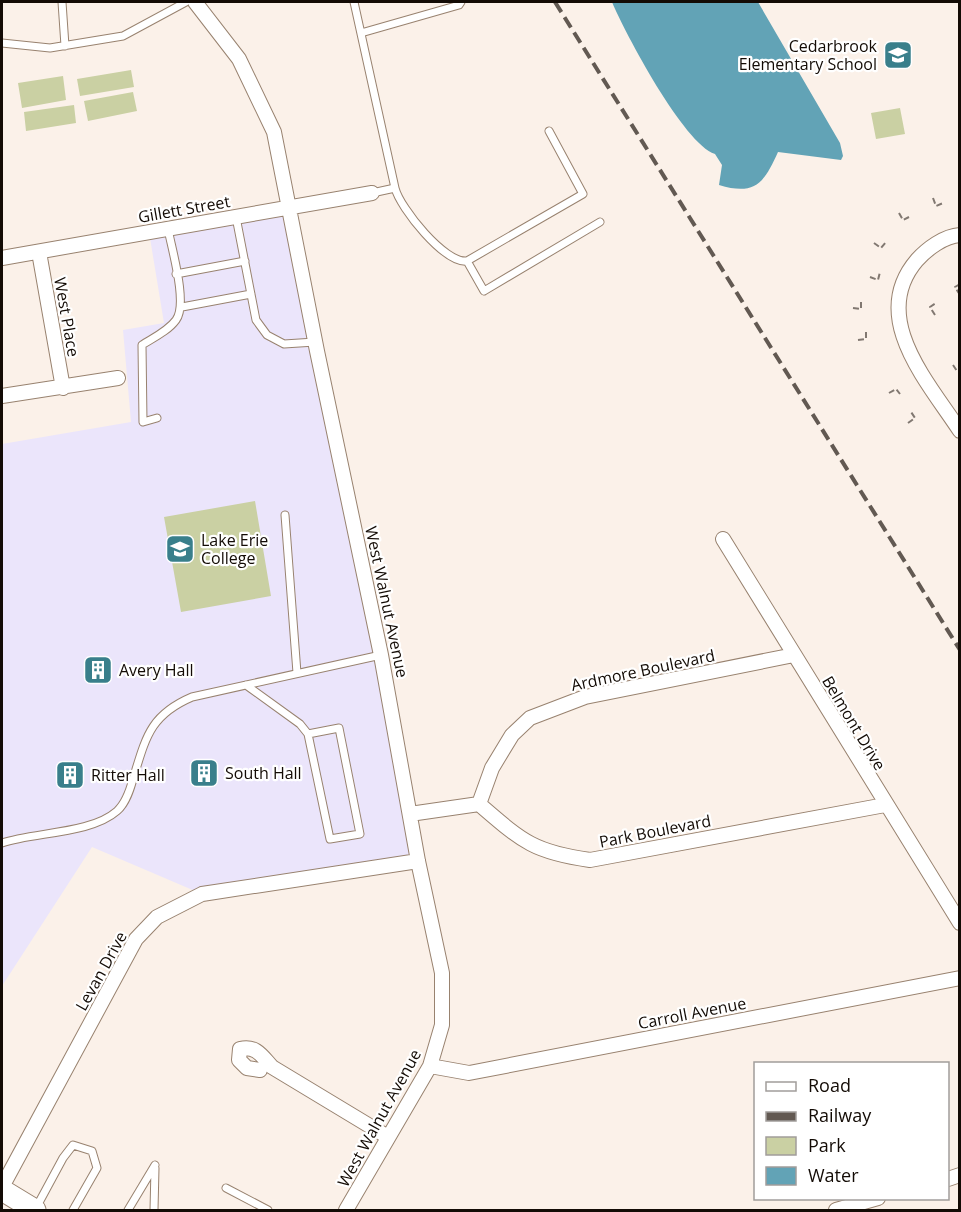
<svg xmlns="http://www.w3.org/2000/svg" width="961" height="1212" viewBox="0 0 961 1212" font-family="'Open Sans',sans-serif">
<rect width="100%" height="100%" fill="#fbf1e9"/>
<path fill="#ebe5fb" d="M289 208 418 861 202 894 92 847 2 986V444L131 422 123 330 164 323 149 232Z"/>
<path fill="#cad0a3" d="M131 70 134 87 80 96 77 79Z
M63 76 66 100 22 108 18 83Z
M133 92 137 111 88 121 84 101Z
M74 105 76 123 26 131 24 112Z
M900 108 905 134 876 139 871 113Z
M255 501 271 596 181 612 164 517Z"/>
<path fill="#62a3b6" d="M612 2H758L840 143 843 156 841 160 778 152C764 183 755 196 719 185L722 165 715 154C684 144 625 33 612 2Z"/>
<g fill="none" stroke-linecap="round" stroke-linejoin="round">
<g stroke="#98826f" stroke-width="9">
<path id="lane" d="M62 2 65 46
M354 2 395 188
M361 33 459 5 461 2
M2 43 50 48 123 36 186 2
M372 193 395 188C400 208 445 264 467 261L583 194 549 131
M236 217 256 320 267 335 284 344 315 342
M467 261 484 291 600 222
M176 274 245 261
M182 307 251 294
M157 418 143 422 142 345C153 338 168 331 176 320 188 304 172 250 168 229
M285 515 297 673
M246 685 300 724 308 734 330 839 360 834 339 728 308 734
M2 843C34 832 91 834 117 811 126 803 130 790 133 779 146 737 150 715 192 697L381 655
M226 1188 268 1210
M36 1208 63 1158 73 1145 92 1151 97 1168 73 1210
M128 1210 155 1165
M154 1210 155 1168"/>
</g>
<g stroke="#98826f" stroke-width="16">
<path id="street" d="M195 2 239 59 274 132 317 351 381 655 418 861 442 973V1025L430 1066 346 1210
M960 235C944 236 927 249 917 260 868 317 928 382 960 431
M39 252 63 388
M2 258 372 193
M2 396 118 378
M723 539 960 923
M479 804 492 768 512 735 530 718 585 697 794 655
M410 814 479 804C522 841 533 852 590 860L885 805
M430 1066 469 1073 960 978
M260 1070 247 1068 239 1060 240 1049C256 1045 262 1056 272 1067L388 1137
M948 1179 960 1175
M2 1187 136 939 157 917 202 894 418 861
M836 1210 878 1198"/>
</g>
<g stroke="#98826f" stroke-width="23">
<path id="primary" d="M2 1190 35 1210"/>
</g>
<path stroke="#817871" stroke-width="2" stroke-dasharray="6 3" stroke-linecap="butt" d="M933 198 936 206 943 203
M899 213 903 220 909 217
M874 243 881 248 886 242
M870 277 878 280 880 272
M960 284 955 287 960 295
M853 308 861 309V302
M935 315 930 307 936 303
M858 340 866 339V332
M953 365 957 371 960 369
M889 393 896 389 900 394
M908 423 915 418 911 412"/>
<use href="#lane" stroke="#fff" stroke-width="7"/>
<use href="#street" stroke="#fff" stroke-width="14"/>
<use href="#primary" stroke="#fff" stroke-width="21"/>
<path stroke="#625952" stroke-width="4" stroke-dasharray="12 6" stroke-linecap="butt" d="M555 2 960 650"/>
</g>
<defs>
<g id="school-square" transform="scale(1.5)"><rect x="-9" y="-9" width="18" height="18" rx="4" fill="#397f8b" stroke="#fff"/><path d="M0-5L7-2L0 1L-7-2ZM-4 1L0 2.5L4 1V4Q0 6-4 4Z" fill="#fff"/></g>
<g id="university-square" transform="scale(1.5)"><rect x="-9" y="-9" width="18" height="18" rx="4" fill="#397f8b" stroke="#fff"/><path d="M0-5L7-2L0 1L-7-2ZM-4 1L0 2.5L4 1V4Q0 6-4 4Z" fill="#fff"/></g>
<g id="building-square" transform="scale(1.5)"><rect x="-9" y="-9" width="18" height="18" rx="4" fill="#397f8b" stroke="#fff"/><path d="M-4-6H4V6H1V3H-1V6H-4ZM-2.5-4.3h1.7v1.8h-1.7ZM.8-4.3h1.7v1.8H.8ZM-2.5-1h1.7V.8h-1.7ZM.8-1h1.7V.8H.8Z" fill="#fff"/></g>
</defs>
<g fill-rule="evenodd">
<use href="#school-square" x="898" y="55"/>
<use href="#university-square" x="180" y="549"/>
<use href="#building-square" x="98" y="670"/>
<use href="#building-square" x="204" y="773"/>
<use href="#building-square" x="70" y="775"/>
</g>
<g text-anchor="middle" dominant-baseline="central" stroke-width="4.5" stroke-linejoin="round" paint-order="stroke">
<g font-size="16" fill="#130b05" stroke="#fff" text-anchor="start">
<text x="877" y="46" text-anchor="end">Cedarbrook<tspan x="877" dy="18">Elementary School</tspan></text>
<text x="201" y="540">Lake Erie<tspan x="201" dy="18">College</tspan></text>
<text x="119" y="670">Avery Hall</text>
<text x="225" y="773">South Hall</text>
<text x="91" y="775">Ritter Hall</text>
</g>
<g font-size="16" fill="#130b05" stroke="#fff">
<text transform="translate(184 209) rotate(-10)">Gillett Street</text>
<text transform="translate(67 317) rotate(80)">West Place</text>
<text transform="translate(387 602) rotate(78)">West Walnut Avenue</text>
<text transform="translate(643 670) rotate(-12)">Ardmore Boulevard</text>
<text transform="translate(854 723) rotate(59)">Belmont Drive</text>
<text transform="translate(655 831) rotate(-11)">Park Boulevard</text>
<text transform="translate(101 971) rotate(-61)">Levan Drive</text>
<text transform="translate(692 1013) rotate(-11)">Carroll Avenue</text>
<text transform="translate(379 1118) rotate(-61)">West Walnut Avenue</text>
</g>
</g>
<rect width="961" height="1212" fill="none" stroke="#130b05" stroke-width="6"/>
<rect x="754" y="1062" width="195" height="138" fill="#ffffff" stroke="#a19d9b" stroke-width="1.5"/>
<rect x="766" y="1082" width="30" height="9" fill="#ffffff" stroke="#a19d9b" stroke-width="1.5"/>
<text x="808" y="1092" font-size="18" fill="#130b05">Road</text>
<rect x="766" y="1112" width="30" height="9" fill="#625952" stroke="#a19d9b" stroke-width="1.5"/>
<text x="808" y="1122" font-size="18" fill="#130b05">Railway</text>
<rect x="766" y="1137" width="30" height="18" fill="#cad0a3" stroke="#a19d9b" stroke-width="1.5"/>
<text x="808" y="1152" font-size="18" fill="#130b05">Park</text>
<rect x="766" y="1167" width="30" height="18" fill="#62a3b6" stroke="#a19d9b" stroke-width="1.5"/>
<text x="808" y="1182" font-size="18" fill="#130b05">Water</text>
</svg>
